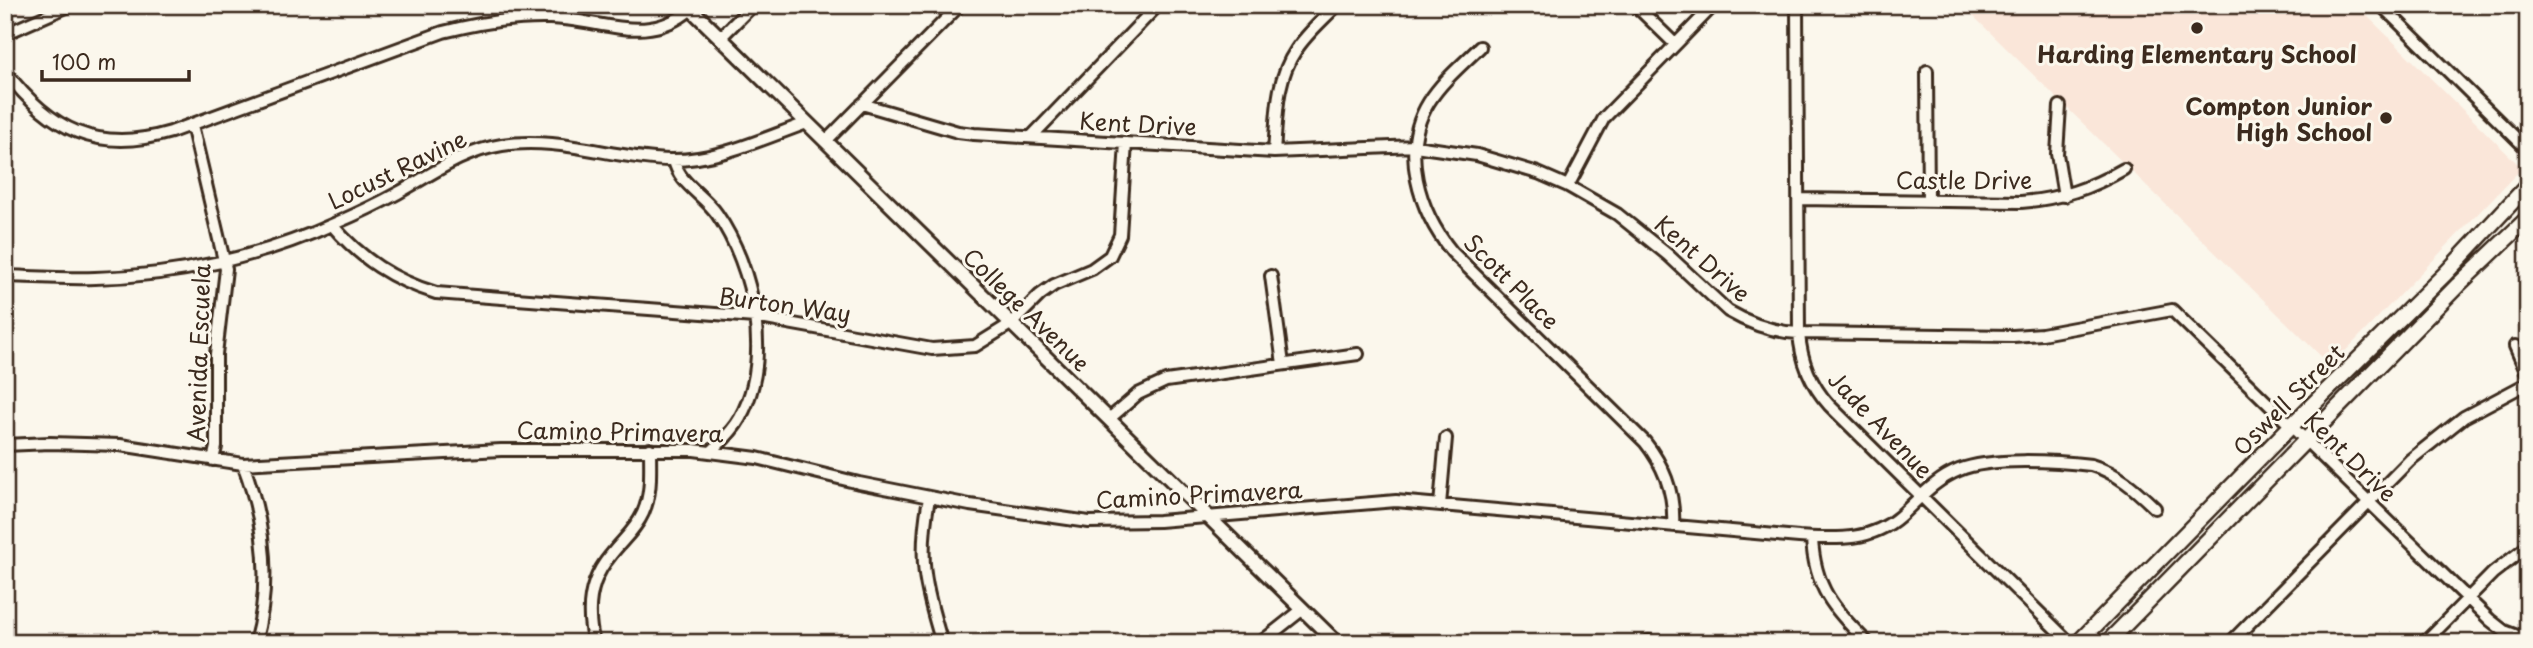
<svg xmlns="http://www.w3.org/2000/svg" width="2533" height="648" viewBox="0 0 2533 648" font-family="'Playpen Sans',sans-serif">
<rect width="100%" height="100%" fill="#fbf7ec"/>
<filter id="ink" filterUnits="userSpaceOnUse"><feTurbulence type="fractalNoise" baseFrequency=".0143" numOctaves="2"/><feDisplacementMap in="SourceGraphic" scale="14" xChannelSelector="R" yChannelSelector="G"/><feConvolveMatrix kernelMatrix="1 2 1 2 8 2 1 2 1" color-interpolation-filters="sRGB"/></filter>
<g filter="url(#ink)">
<path fill="#fae6d9" d="M5 5H37L5 20Z
M1962 5H2356L2522 168 2331 366Z"/>
<g fill="none" stroke-linecap="round" stroke-linejoin="round">
<g stroke="#3b2a1e" stroke-width="16">
<path id="minor" d="M1635 5 1675 44
M1797 5 1799 333C1801 361 1810 384 1829 405L2070 643
M2381 5 2528 150
M5 34 71 5
M720 38 753 5
M1480 47C1463 64 1442 81 1429 102 1399 150 1419 211 1452 252L1645 442C1665 467 1675 494 1673 526
M5 71C50 130 97 154 171 132L443 32C478 23 513 17 550 18 601 19 647 47 691 9
M1927 71 1928 201
M862 104 958 132 974 134 1274 152 1415 146 1477 155 1538 173 1568 186 1617 214 1668 255 1728 311C1750 324 1773 332 1799 333L2013 336 2042 334 2172 310 2490 620 2504 631 2528 640
M2060 106 2057 154 2064 196
M192 125 226 269 216 354V447L213 460
M1031 137 1158 5
M826 141 960 5
M1274 152C1277 117 1275 81 1296 50 1307 33 1323 20 1337 5
M674 160C678 183 704 195 717 214 754 267 773 359 740 418 733 431 722 441 712 451
M1568 186 1604 118 1714 5
M1798 199 2021 202C2060 199 2091 188 2124 169
M332 225C361 259 393 280 436 293L755 317 932 349 975 346 1012 323 1040 295 1054 285 1092 269 1110 256 1120 235 1126 143
M5 276C35 277 65 279 95 278 177 276 261 257 336 223 357 214 378 204 398 193 432 174 463 151 502 145 558 136 614 159 670 160 717 161 764 138 807 123
M1271 276 1283 364
M2515 346 2528 376
M1109 419 1138 394 1166 381 1358 354
M5 445 50 443 120 445 243 464 501 450H694L757 458 859 483 970 505 1089 522 1159 521 1396 501 1799 537C1835 539 1871 542 1900 516 1919 499 1934 480 1959 470 1991 457 2056 461 2091 465 2118 473 2135 489 2155 508
M243 464C265 522 272 582 255 643
M929 498C918 559 924 584 942 643
M1440 505 1446 438
M1812 538C1814 587 1834 610 1868 643
M594 643C586 612 589 581 610 556 621 541 635 531 643 513 652 493 650 471 650 449
M1260 643 1303 609
M1649 643V641
M2230 643 2410 460 2464 417 2528 383
M2424 643 2493 573 2528 546"/>
</g>
<g stroke="#3b2a1e" stroke-width="18">
<path id="tertiary" d="M687 5 1337 643"/>
</g>
<g stroke="#3b2a1e" stroke-width="19">
<path id="secondary" d="M2078 643 2291 426 2445 274 2528 185
M2107 643 2458 285 2528 218"/>
</g>
<use href="#minor" stroke="#fbf7ec" stroke-width="10"/>
<use href="#tertiary" stroke="#fbf7ec" stroke-width="12"/>
<use href="#secondary" stroke="#fbf7ec" stroke-width="14"/>
</g>
</g>
<g fill="#3b2a1e" stroke="#fbf7ec" stroke-width="2.5">
<circle cx="2197" cy="28" r="7"/>
<circle cx="2386" cy="118" r="7"/>
</g>
<g text-anchor="middle" dominant-baseline="central" stroke-width="6" stroke-linejoin="round" paint-order="stroke">
<g font-size="23" font-weight="bold" fill="#3b2a1e" stroke="#fbf7ec">
<text x="2197" y="53">Harding Elementary School</text>
<text x="2372" y="105" text-anchor="end">Compton Junior<tspan x="2372" dy="26">High School</tspan></text>
</g>
<g font-size="23" fill="#3b2a1e" stroke="#fbf7ec">
<text transform="translate(1138 123) rotate(3)">Kent Drive</text>
<text transform="translate(397 169) rotate(-26)">Locust Ravine</text>
<text x="1964" y="179">Castle Drive</text>
<text transform="translate(1703 258) rotate(41)">Kent Drive</text>
<text transform="translate(1512 281) rotate(45)">Scott Place</text>
<text transform="translate(785 304) rotate(8)">Burton Way</text>
<text transform="translate(1027 309) rotate(44)">College Avenue</text>
<text transform="translate(198 353) rotate(-88)">Avenida Escuela</text>
<text transform="translate(2288 399) rotate(-45)">Oswell Street</text>
<text transform="translate(1881 424) rotate(46)">Jade Avenue</text>
<text transform="translate(620 431) rotate(1)">Camino Primavera</text>
<text transform="translate(2351 456) rotate(44)">Kent Drive</text>
<text transform="translate(1199 494) rotate(-3)">Camino Primavera</text>
</g>
</g>
<rect width="2533" height="648" fill="none" stroke="#fbf7ec" stroke-width="28"/>
<rect x="14" y="14" width="2505" height="620" fill="none" stroke="#3b2a1e" stroke-width="2.5" filter="url(#ink)"/>
<path d="M42 70v10h147v-10" fill="none" stroke="#3b2a1e" stroke-width="3.5"/>
<text x="52" y="70" font-size="21" fill="#3b2a1e" stroke="#fbf7ec" stroke-width="5" paint-order="stroke">100 m</text>
</svg>
